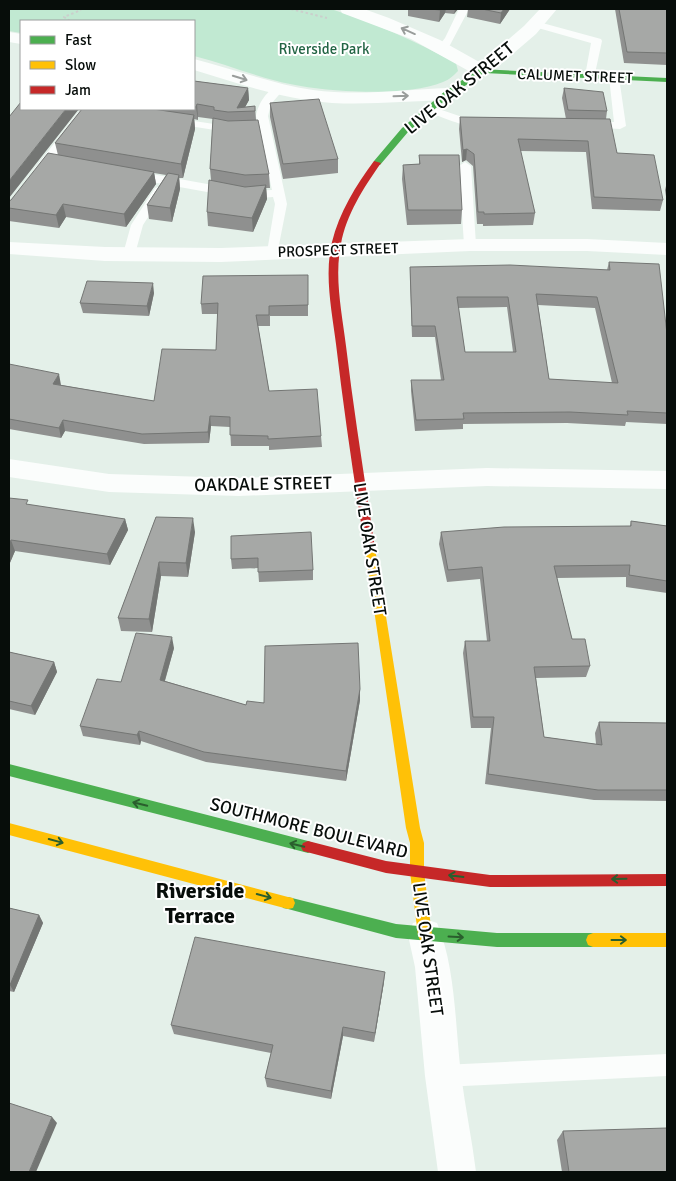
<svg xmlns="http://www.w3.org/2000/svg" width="676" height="1181" viewBox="0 0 676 1181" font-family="Signika,sans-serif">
<rect width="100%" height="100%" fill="#e4f0e9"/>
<path fill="#c1e9d2" d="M9 9H331C375 23 415 41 456 63L458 71C454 75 449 80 443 82 404 98 318 92 277 81 249 74 222 63 194 56V21H21V33L9 31Z"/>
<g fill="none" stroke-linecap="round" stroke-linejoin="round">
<path stroke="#cbcecc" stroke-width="2" stroke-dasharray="2.5 2.5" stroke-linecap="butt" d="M291 9 327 18
M70 21 64 17 81 10"/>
<path fill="#fbfdfc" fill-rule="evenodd" d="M459 9H469L450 45 447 49H439L438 47 445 38Z
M535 21 601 39 602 41 594 78 590 79 585 76 591 43 531 26 530 24Z
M614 74 619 77 626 126 620 129 585 127 583 125 589 122H614L609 77Z
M279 86 284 89 271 104 268 116 287 204 277 255 273 256 267 252 275 204 273 197 246 199 135 179 129 175 135 171 246 191 272 190 256 116C258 104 267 89 279 86Z
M430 106 471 120 484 121 486 123C474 133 440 116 426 111L424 109 426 107Z
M81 109H93L43 172H35L33 170 35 168Z
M174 118 234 127 240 130 234 133 170 123 168 121 170 119Z
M465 162 471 166 476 245 470 249 464 245 459 166Z
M159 187 165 191 143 225 135 254 129 258 125 257 123 254 131 225 155 188Z
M667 1054V1076L443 1087 435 1084 432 1076 435 1068 443 1065Z"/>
<path fill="#fbfdfc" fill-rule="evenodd" d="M340 9H364L389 18 440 40 481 63 524 26 540 9H557L536 34 488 75 482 76 476 75 411 39 342 13Z
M9 32 21 34V44L9 42Z
M194 59C234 69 272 84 313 90 357 96 403 90 447 88L454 90 456 94 454 98 447 100C409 101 370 105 332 103 284 99 239 84 194 70Z
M470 239H587L667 243V255L587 251H470L221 262 105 261 9 254V242L105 247 221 248Z
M9 459 109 474 239 478 487 468 667 471V489L487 486 239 496 109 492 9 477Z
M425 919 437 923C456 968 455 1026 461 1074 465 1107 472 1139 476 1172H438L425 1076 415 967 408 935 413 923Z"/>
<path fill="#4caf50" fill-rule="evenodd" d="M479 69 667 78V82L484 73 450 96 408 132 380 165H374V161L402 128 444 92Z
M9 764 308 841 313 843 315 847 313 851 308 853 9 776Z
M288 897 396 924 497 933H593L598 935 600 940 598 945 593 947H497L396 938 288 909 283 908 281 903 283 898Z"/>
<path fill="#ffc107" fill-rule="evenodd" d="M370 544 375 548 420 828 424 843V872L432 935 430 940 425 942 420 940 418 935 410 872V843L406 828 365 548Z
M9 823 288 897 293 898 295 903 293 908 288 909 9 835Z
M593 933H667V947H593L588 945 586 940 588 935Z"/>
<path fill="#c62828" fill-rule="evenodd" d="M374 161 381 163C364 187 346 215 341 244 334 277 342 313 346 346 354 413 365 481 375 548L370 552 365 548C354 480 344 412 336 344 332 312 324 275 332 242 339 213 356 185 374 161Z
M308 841 386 861 490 875 667 874V886L490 887 386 873 303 851 301 847 303 843Z"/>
</g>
<path fill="#8f908f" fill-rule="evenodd" d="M408 9H458L454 14 445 13 439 22 408 16Z
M468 9H510L500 24 467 17Z
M615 9H667V65L624 63Z
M194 81 248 88 249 100 245 107 255 106 256 120 269 174 270 188H266L267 199 253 232 208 226 207 212 211 180 210 169 213 119 198 117V120L194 119 195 129 183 178H179L180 189 172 222 149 219 147 205 166 175 154 173 156 184 126 227 66 217 59 228 9 221V201L11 200 58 155 55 143 82 109H194Z
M564 88 607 111 606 119 617 153 663 200 660 211 592 209 586 152 520 151 535 213 533 225 483 226V224H477L473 166 466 160 462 162 459 129 460 117 566 119 562 98Z
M270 103 338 159V173L283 179 270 117Z
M419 155 462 210 461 224 407 225 402 179 403 165 419 164Z
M667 182V203L665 190Z
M609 262 667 334V424L626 422 625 426 567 423 463 424V429L415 431 411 391V380H441L435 337H412L410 278V267L607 270ZM538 305 595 308 612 383 549 379ZM507 307 513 352H465L458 308Z
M308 275V316H270V326H258L269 391 321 436 322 447 269 450V446H231L230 427 211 426 209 443 144 444 65 431 61 438 9 429V364L61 385 154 401 216 350 218 314H202L201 304Z
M154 293 149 316 83 313 80 303Z
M9 498 30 505 125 519 128 530 110 565 15 551 9 565Z
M156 517 195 532 188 577 161 576 152 632 121 631 118 618Z
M631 521 667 526V593L626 587V577L557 578 572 639 590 666 586 677 536 678 544 737 596 744 595 733 599 722 667 723V801L594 800 485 784 491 728H471L463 653 465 641H487L480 579 447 582 439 544 441 532 630 526Z
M231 536 313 570V580L259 582 258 568 232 569 231 559Z
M174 648 165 681 246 705 360 689V700L346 781 206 762 141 741 140 745 83 736 80 726 121 682Z
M9 652 54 662 57 672 35 715 9 709Z
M9 908 39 915 43 923 14 992 9 991Z
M384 982 374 1042 343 1036 331 1099 267 1087 265 1078 271 1053 174 1034 171 1025Z
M563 1131 667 1172H562L557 1140Z"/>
<path fill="#747674" d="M441 9H446L445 13 439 22 440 10Z
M455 9H458L454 14Z
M504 9H510L500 24 501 13Z
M248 88 249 100 243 111 237 108Z
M197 104 198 117V120L196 107Z
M66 109H79L9 198V181Z
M194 115 195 129 183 178 181 164Z
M467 149 466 160 462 162 463 150Z
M154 172 156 184 126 227 124 214Z
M179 175 180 189 172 222 170 208Z
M266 185 267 199 253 232 252 218Z
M63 204 66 217 59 228 56 215Z
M153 283 154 293 149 316 147 306Z
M59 374 61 385 53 384Z
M210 416 211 426 209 443 208 432Z
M63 420 65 431 61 438 59 428Z
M193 518 195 532 188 577 186 563Z
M125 519 128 530 110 565 107 554Z
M11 540 15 551 9 565V545Z
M159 562 161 576 152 632 149 619Z
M172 637 174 648 162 690 160 680Z
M54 662 57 672 35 715 31 706Z
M360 689V700L346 781V771Z
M139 731 141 741 140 745 137 735Z
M39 915 43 923 14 992 10 985Z
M385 972 384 982 374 1042 375 1033Z
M343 1027V1036L331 1099V1091Z
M52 1117 57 1123 36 1172H29Z"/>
<path fill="#a6a8a6" stroke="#747674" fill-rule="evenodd" d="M430 9H441L440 10Z
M482 9H504L501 13Z
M619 9H667V53L627 52Z
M194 81 248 88 237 108 255 106V111L228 112 214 110V107L197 104 196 107H194Z
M564 88 603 92 607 111 568 110Z
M319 99 338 159 283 164 270 103Z
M21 102V109H66L9 181V117Z
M82 109H153L194 115 181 164 55 143Z
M460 117 610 119 617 153 654 155 663 200 594 197 588 141 518 139 535 213 484 214V212H478L474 154 467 149 463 150Z
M213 118 228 121 258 120 269 174 245 175 210 169Z
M48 153 154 172 124 214 63 204 56 215 9 208V201L11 200Z
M419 155H459L462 210H408L403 165 420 164Z
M168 173 179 175 170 208 147 205Z
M209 180 245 187 266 185 252 218 207 212Z
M609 262 659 264 667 334V413L627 411 628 415 570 412 463 413 464 419 416 420 411 380H444L435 326H412L410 267 510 265 610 270ZM536 294 597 297 618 383 549 379ZM457 297H508L516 352H465Z
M308 275V305L269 306V315H256L269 391 317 389 321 436 268 439V436L230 435V417L210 416 208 432 142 434 63 420 59 428 9 419V364L59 374 53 384 154 401 162 349 216 350 218 303 201 304 203 276Z
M87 281 153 283 147 306 80 303Z
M9 498 28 500 26 504 125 519 107 554 11 540 9 545Z
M156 517 193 518 186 563 159 562 149 619 118 618Z
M631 521 667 526V581L629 575 630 565 554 566 572 639H585L590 666 534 667 544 737 602 745 599 722 667 723V790H598L488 774 494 717H473L465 641H490L482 567 448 570 441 532 504 527 631 526Z
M311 532 313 570 258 572V558L231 559V536Z
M136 633 172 637 160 680 246 705 247 701 264 703 265 646 358 643 360 689 346 771 204 752 139 731 137 735 80 726 97 679 121 682Z
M9 652 54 662 31 706 9 701Z
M9 908 39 915 10 985H9Z
M195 937 385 972 375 1033 343 1027 331 1091 265 1078 273 1045 171 1025Z
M9 1103 52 1117 29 1172H9Z
M667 1128V1172H569L563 1131Z"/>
<defs><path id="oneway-shaft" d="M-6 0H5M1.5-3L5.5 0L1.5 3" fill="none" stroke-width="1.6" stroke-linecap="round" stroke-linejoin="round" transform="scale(1.25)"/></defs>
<g stroke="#999d9b">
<use href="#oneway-shaft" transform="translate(408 31) rotate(-156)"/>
<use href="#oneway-shaft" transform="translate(240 78) rotate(17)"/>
<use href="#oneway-shaft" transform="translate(401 96) rotate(-2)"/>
</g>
<g stroke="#2a5e2d">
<use href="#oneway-shaft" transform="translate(140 804) rotate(-166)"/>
<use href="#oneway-shaft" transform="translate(56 841) rotate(15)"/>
<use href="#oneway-shaft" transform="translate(297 845) rotate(-166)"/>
<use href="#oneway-shaft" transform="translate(456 876) rotate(-173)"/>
<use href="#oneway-shaft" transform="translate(619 879) rotate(179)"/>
<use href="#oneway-shaft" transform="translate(264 896) rotate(15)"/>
<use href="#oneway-shaft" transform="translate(456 937) rotate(3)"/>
<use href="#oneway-shaft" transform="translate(619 940)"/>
</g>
<g text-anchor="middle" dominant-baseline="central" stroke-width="4" stroke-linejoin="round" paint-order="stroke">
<g font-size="15" fill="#236545" stroke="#fff">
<text x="324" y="49">Riverside Park</text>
</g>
<g font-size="15" fill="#070d0a" stroke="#fff">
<text transform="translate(575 76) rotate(2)">CALUMET STREET</text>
<text transform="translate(338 250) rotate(-2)">PROSPECT STREET</text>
</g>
<g font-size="18" fill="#070d0a" stroke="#fff">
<text transform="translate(459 88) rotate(-39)">LIVE OAK STREET</text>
<text transform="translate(263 484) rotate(-1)">OAKDALE STREET</text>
<text transform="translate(370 549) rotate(81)">LIVE OAK STREET</text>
<text transform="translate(309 828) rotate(14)">SOUTHMORE BOULEVARD</text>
<text transform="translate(428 949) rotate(82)">LIVE OAK STREET</text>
</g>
<g font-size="22" font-weight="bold" fill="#070d0a" stroke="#fff">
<text x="200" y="890">Riverside<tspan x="200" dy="25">Terrace</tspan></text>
</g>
</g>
<rect width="676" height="1181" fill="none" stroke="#070d0a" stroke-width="20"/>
<rect x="20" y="20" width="175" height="90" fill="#ffffff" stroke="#9c9e9d"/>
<rect x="30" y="36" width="25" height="8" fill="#4caf50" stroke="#9c9e9d"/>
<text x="65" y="45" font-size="15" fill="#070d0a">Fast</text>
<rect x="30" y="61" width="25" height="8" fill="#ffc107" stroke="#9c9e9d"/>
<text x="65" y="70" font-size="15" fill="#070d0a">Slow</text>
<rect x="30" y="86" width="25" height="8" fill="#c62828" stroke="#9c9e9d"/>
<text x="65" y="95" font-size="15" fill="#070d0a">Jam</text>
</svg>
